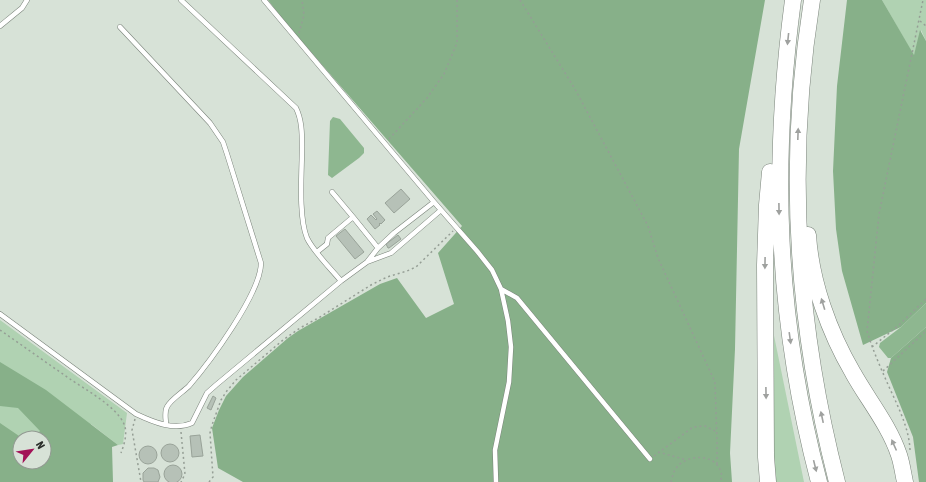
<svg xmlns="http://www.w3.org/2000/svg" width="926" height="482" viewBox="0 0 926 482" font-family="'Asap Condensed',sans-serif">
<rect width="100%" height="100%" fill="#d7e2d7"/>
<path fill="#b0d2b2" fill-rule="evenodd" d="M882 0H926V41L921 30 914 56Z
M0 320 127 413 123 444 118 445 91 424 99 482H0ZM20 438H44V462H20Z
M771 321 804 482H776L773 461Z"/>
<path fill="#87b089" d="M268 0H765L739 149 735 349 730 453 732 482H243L218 468 212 428 219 410 226 396 243 377 288 338 298 331 380 284 397 278 426 318 454 304 438 253 462 226 284 21Z
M847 0H882L914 55 920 30 926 41V303L901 327 863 345 842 271 836 229 833 171 837 86Z
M926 327V482H919L913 437 887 372 891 358Z
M0 362 46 390 118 445 112 447 113 482H0V423L22 438H20V462H44V438H33L40 431 18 408 0 406Z"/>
<path fill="#8eb790" d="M333 117 340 119 364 148V153L359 158 332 178 328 175 330 121Z
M926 303V327L891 358H888L879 347 880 343 901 327Z"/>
<path fill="#b6c1b7" stroke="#99a399" d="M401 189 410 199 394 213 385 203Z
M377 211 385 220 381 224 380 223 379 224 380 225 375 229 367 219 371 215 376 220 377 219 373 214Z
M345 229 364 252 355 259 336 236Z
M398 235 401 239 389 248H388L386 244Z
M213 396 216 398 211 410 207 408Z
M200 435 203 456 192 457 190 436Z
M161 453a9 9 0 1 1 18 0a9 9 0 1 1-18 0Z
M139 455a9 9 0 1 1 18 0a9 9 0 1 1-18 0Z
M164 474a9 9 0 1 1 18 0a9 9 0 1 1-18 0Z
M148 468H154L158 470 160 477 158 482H144L143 480V473Z"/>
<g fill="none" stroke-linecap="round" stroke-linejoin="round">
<g stroke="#7a837a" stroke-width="5.5">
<path id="service" d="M181 0 296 108C302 120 302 134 302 147 302 171 298 216 307 238 313 251 331 269 341 281
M264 0 434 202 477 251 492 270 501 289 508 321 511 347 509 382 495 450 496 482
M0 26 22 8 27 0
M120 27 210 123 223 142 227 154 261 263C261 293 209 363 189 386 183 392 170 400 167 407 164 412 166 419 166 425
M332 192 353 217
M317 252 327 244 328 238 353 217 378 248
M367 262 391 253 441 210
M501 289 517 298 650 459
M0 314 136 414C153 422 174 431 192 423L207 393 216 385 341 281 367 262 378 248 394 233 434 202"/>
</g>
<g stroke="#7a837a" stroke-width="17">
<path id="motorway" d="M793 0C771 166 776 320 819 482
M812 0C786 162 796 323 837 482
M808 235C811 282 829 332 853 373 868 400 889 425 899 455 902 464 903 473 905 482
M768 482 766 457 765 265 767 205 770 172"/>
</g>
<path stroke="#959e95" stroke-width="1.5" stroke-dasharray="2 3" stroke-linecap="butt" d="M520 0 575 89 648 226 658 258 715 382 717 443V466
M920 21 926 26
M299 33 304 15 302 0
M389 139 427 98 444 74 457 43V0
M0 330C23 346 47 363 70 379 86 390 116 406 124 424 128 433 124 445 121 453
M872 347 899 325 926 299
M883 371 926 331
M135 419 132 430 141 482
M181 432 185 474 181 482
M910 450C909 426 896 403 886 380 879 364 872 348 867 331L879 214 923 0
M658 452 687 460
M654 456 693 427 705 426 717 432
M209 482 213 477 210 433 212 425 221 400 226 392 236 380 283 340 300 328 320 317 371 285 387 277 407 271 416 267 453 231
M671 482C672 478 673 473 675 470 684 454 715 452 721 472 722 475 721 479 721 482"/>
<use href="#service" stroke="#fff" stroke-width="4.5"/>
<use href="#motorway" stroke="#fff" stroke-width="16"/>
</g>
<defs><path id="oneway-solid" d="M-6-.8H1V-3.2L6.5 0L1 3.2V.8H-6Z"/></defs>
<g fill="#9fa19f">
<use href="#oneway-solid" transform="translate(788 39) rotate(96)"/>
<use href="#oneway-solid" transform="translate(798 134) rotate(-88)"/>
<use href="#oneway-solid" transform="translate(779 209) rotate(89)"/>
<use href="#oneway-solid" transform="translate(765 263) rotate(91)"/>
<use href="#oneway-solid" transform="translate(823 304) rotate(-107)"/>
<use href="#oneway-solid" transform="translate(790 338) rotate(82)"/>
<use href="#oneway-solid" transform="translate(766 393) rotate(89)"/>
<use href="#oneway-solid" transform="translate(822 417) rotate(-102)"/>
<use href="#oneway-solid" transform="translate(894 445) rotate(-114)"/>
<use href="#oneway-solid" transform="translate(815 466) rotate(76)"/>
</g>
<g transform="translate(32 450) rotate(60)"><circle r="19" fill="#d7e2d7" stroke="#929a92"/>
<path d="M0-3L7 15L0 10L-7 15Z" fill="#a21257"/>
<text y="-6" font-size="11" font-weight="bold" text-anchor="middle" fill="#2a2e2a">N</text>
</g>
</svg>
